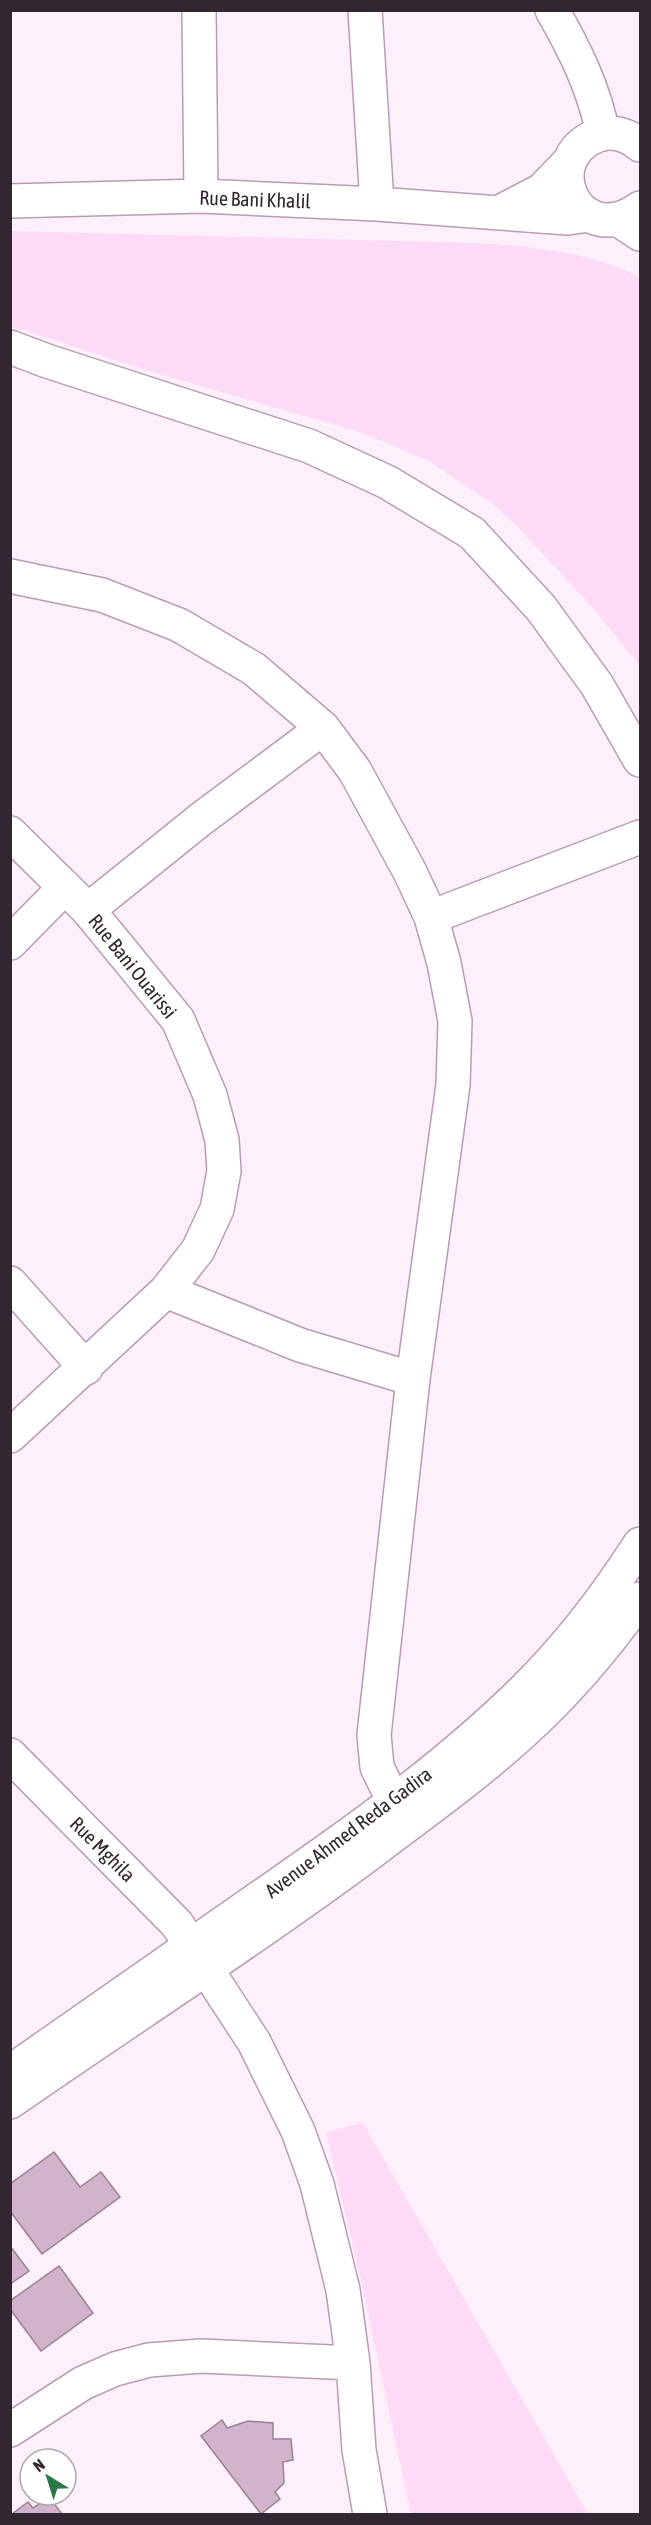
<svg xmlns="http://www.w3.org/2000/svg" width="651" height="2525" viewBox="0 0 651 2525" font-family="'Asap Condensed',sans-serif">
<rect width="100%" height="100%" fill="#fdf0fa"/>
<path fill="#fddaf6" d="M11 231 478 243C527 246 598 253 640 278V666L592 607 517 526 490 502 429 461 363 433 149 371 11 326Z
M363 2123 573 2488 588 2514H411L360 2276 326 2132Z"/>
<path fill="#d1b3cc" stroke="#9b7f96" stroke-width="1.5" d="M54 2152 80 2187 101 2172 120 2197 42 2254 10 2211V2184Z
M10 2246 29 2271 10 2284Z
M59 2266 93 2313 41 2351 10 2309V2301Z
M222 2420 227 2428 248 2421 273 2423V2439H291L293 2460 283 2462 284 2483 275 2492 280 2499 261 2514 201 2436Z
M49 2497 62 2514H12L28 2502 33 2508Z"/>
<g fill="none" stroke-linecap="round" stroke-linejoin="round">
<g stroke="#b99cb4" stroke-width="36">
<path id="minor" d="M199 10 201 196
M365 10 377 204
M552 10C575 50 594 88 603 134
M640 145C628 135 613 130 598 135 535 159 578 253 640 208
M10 201 201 196 377 204 568 218 589 215
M500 212 542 190 569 162
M10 347 47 361 309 446 387 482 472 533 541 608 597 685 640 760
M10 576 102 595 179 625 254 669 323 728 355 771 410 872 431 917 444 963 455 1021 453 1085 413 1379 374 1735 377 1767 393 1800
M10 833 88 910 178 1020 210 1095 222 1140 224 1171 217 1209 198 1250 166 1291 10 1436
M88 910 201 819 323 728
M431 917 640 837
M10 943 64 888
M10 1283 86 1368
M166 1291 300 1345 413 1379
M10 1755 177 1924 254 2042 298 2131 317 2184 343 2290 353 2363 359 2450 370 2514
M10 2430 83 2383 115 2369 149 2360 201 2356 353 2363"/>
</g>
<g stroke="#b99cb4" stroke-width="36">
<path id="major" d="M619 220 640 234
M10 2072C90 2016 170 1961 249 1905 343 1840 439 1773 521 1693 567 1648 606 1597 640 1544
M10 2102C131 2018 256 1938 373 1851 423 1813 474 1777 520 1735 565 1695 605 1648 640 1599"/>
</g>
<use href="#minor" stroke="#fff" stroke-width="33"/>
<use href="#major" stroke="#fff" stroke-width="33"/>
</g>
<g text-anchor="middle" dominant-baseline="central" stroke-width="5" stroke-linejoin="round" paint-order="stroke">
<g font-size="20" fill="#322730" stroke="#fff">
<text transform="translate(255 199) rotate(2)">Rue Bani Khalil</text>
<text transform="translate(133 966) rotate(51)">Rue Bani Ouarissi</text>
<text transform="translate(348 1832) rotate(-37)">Avenue Ahmed Reda Gadira</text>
<text transform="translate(103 1849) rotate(45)">Rue Mghila</text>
</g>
</g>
<rect width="651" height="2525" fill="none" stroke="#322730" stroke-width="24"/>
<g transform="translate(48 2477) rotate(322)"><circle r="28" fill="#ffffff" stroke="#ada9ac" stroke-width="1.5"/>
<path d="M0-4.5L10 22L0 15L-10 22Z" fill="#2b7746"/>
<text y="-9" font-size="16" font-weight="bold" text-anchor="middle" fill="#322730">N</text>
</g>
</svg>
